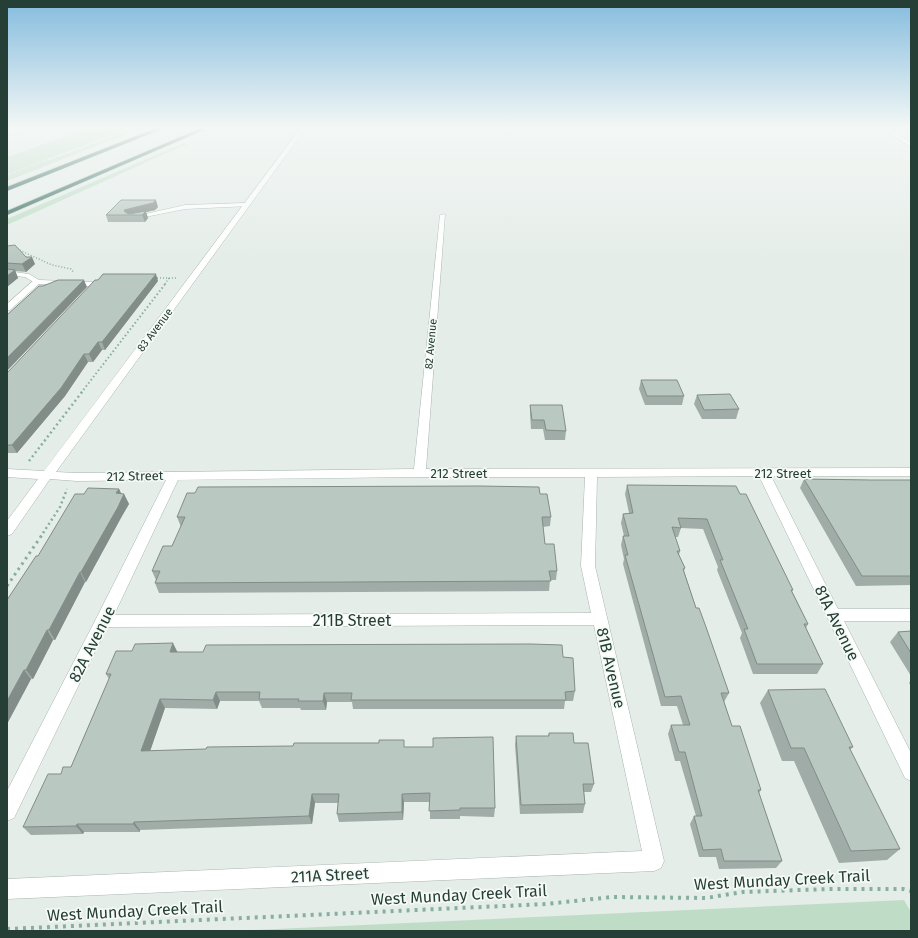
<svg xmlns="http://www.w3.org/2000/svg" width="918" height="938" viewBox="0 0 918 938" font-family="'Fira Sans',sans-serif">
<rect width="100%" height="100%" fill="#e5ede9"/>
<path fill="#bfddc6" d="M86 129H128L7 174V157Z
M133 129H139L7 181V176Z
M184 143 187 144 7 225V219Z
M904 900 911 912V931H231Z"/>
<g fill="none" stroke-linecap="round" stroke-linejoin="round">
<g stroke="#a8b5b0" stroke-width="1">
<path id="service" d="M247 203 249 204V206L185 209 135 219 132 217 185 205Z
M7 271 29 274 39 280 96 282 99 284 89 293 86 291 90 286 37 284 25 277 7 275Z"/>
</g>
<g stroke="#a8b5b0" stroke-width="1">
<path id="minor" d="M16 129H27L7 135V131Z
M300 129H305L56 472 77 473 414 469 440 215 445 214 426 469 911 468V476H771L838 609H911V621H844L911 753V781L905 778 759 476 597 477 595 566 664 861 661 868 654 871 7 899V879L642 851 594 625 107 627 14 818 7 821V791L97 617 166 480 77 481 50 479 12 534 7 536V521L38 479 7 477V469L44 471ZM420 477H585L581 566 591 613 114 615 178 480Z
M34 280H37L41 282 10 310 7 311V304Z"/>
</g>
<g stroke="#a3b8b0" stroke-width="1">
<path id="secondary" d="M883 129H889L911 143V147Z"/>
</g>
<g stroke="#c2c9c7" stroke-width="1">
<path id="motorway" d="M154 129H162L7 191V187Z
M199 129H206L7 215V211Z"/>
</g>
<path stroke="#87afa1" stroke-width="1" stroke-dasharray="1 1.5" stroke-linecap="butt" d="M7 175 48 160"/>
<path stroke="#87afa1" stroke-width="1.5" stroke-dasharray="1 2" stroke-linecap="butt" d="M7 244 13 247
M17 249 52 265 71 269 74 273
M154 278H177
M165 284 169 278"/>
<path stroke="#87afa1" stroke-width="2" stroke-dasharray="1.5 2.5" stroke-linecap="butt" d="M81 393 166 283"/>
<path stroke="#87afa1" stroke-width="2.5" stroke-dasharray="2 3" stroke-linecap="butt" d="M29 461 82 392
M43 533 60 507 67 489"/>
<path stroke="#87afa1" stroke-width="3" stroke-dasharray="2.5 4" stroke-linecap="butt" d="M7 586 44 532"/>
<path stroke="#87afa1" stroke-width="4" stroke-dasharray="3 5" stroke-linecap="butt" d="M7 929 546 904 612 897 706 898 743 892 829 889H903L911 891"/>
<use href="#service" fill="#fff" fill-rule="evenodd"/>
<use href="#minor" fill="#fff" fill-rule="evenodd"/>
<use href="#secondary" fill="#fff" fill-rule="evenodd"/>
<use href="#motorway" fill="#32695b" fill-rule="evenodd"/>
</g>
<path fill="#a0aca7" d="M158 207 155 210 146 212 148 218 145 222H108L106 215Z
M7 246 26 257 35 264 26 272 15 271 18 278 7 287Z
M158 281 105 350H102L93 362H88L65 396 17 453H7V373Z
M641 380 684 396 682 405H645L639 389Z
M697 395 739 409 736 419H702L694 404Z
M530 405 566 431 565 440H545L543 429H531L530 414Z
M804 479 870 480H911V585L856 586 800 488Z
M627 485 740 494 793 590 792 591 808 624 806 628 823 664 817 674H753L740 638 742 633 717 570 718 567 703 529 681 528 678 537H675L680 551 679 555 685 568 684 571 696 608 729 693 724 702 732 726 761 790 759 793 782 861 776 868 719 869 716 857H699L690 824 694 816H696L680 761H675L668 734 671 725H683L677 706H661L623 564 624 559 621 545 623 536H624L621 523 623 514 629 513 625 494Z
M119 489 121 494H124L129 504 122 516 86 582H85L55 640H53L33 679H31L7 724V600L38 556 84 494Z
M540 494 551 517 550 526 543 527 545 544 557 571 556 580H550L549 591 159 593 155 583 156 580 152 571 172 546 181 527 177 517Z
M911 631V676L890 642 898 632Z
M132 651 178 652 563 657 575 691 573 701H565L564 709H353L352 702H327L326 710H301L300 708H262L259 701H220L217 709 165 708 150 751 405 747 495 808 494 817 460 816V819H430V802H404L403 820 339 822 337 814 338 803H315L312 824 140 830V832H84L83 834 31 835 23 827 61 774 71 767 109 679 106 674Z
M911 680V686L909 683Z
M768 690 853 747 850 750 900 849 887 860 839 863 794 761H782L760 703Z
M549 733 574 743 594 784 591 792H584L585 804 583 813 520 814 515 745 516 736H548Z"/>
<path fill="#828c88" d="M156 200 158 207 155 210 146 212 148 218 145 222 142 215H126L124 210Z
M32 257 35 264 26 272 22 264Z
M15 270 18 278 7 287V276Z
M156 274 158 281 105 350 102 342Z
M84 280 87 287 7 371V358Z
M98 342 102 350 93 362 89 354Z
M84 354 88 362 65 396 17 453 12 445Z
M119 489 123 497 124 494 129 504 122 516 86 582 81 572 116 493Z
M80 572 85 582 55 640 49 630Z
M47 630 53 640 33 679 26 670Z
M173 643 178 653 170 652Z
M24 670 31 679 7 724V701Z
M216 692 220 701 217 709 213 700Z
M324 693 327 702 326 710 323 701Z
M160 699 165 708 147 760 141 751Z
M312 794 315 803 312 824 309 816Z
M402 794 404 802 403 820 402 812Z
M134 822 140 830V832L133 824Z
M77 824 84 832 83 834 76 826Z"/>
<path fill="#bac8c2" stroke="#828c88" d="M121 200H156L153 203 124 210 125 212 129 214 146 211 142 215H106Z
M15 245 26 257H32L22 264 7 263V246Z
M7 269 15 270 7 276Z
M103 274H156L102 342H98L89 354H84L61 388 12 445H7V373L95 280H98Z
M58 280H84L7 358V315L39 286H43Z
M641 380H677L684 396H647Z
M730 394 739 409 704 410 697 395Z
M530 405H562L566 431 546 430 544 420H532Z
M804 479 870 480H911V576H862Z
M627 485 736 486 740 494H746L793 590H791L808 624H804L823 664H757L744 629H748L720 560H723L707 519 678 518 681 528 672 527 680 551H677L685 568 683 569 696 608H699L706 627 729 693H721L732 726H740L761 790H758L782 861H724L721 849 703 850 694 816H702L685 752H679L671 725H690L681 696 665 697 625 555H628L623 536H629L623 514 633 513Z
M479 486 539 487 540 494H547L551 517H542L545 544H554L557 571H549L551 581 155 583 160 571H152L163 546H172L185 517H177L187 493H195L198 487Z
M88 488 119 489 116 493 124 494 118 507 81 572H80L49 630H47L26 670H24L7 701V600L36 556H38L75 494H84Z
M911 631V653L898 632Z
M173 643 170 652H203L206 645 531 644 562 645 563 657 573 658 575 691 565 692 566 700H351L352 693H324L323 701H298L299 699H259L260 692H216L213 700 160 699 141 751 206 749 207 747 293 746 294 743H379V740H404V747H433V738L493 737 495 808H460V810L429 811 430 793 402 794V812L337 814 339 794H312L309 816 134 822 133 824H77L76 826 23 827 48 774H61L63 767H71L111 674H106L116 651H132L135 644Z
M825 689 853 747H849L900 849 851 851 804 748H791L768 690Z
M549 733H573L574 743H588L594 784H583L585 804 521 805 516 736H549Z"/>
<linearGradient id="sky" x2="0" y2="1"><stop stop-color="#85bcde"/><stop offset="0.49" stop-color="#f3f7f5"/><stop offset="1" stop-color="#f3f7f5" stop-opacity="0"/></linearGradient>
<rect width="918" height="261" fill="url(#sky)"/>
<g text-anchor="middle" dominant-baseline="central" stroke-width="3.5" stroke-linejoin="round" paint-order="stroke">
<g font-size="11" fill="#253e36" stroke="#f5faf7">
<text transform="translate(155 330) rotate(-53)">83 Avenue</text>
<text transform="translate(431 344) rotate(-85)">82 Avenue</text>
</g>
<g font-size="13" fill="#253e36" stroke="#f5faf7">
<text x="459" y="473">212 Street</text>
<text x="783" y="473">212 Street</text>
<text transform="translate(135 476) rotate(-1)">212 Street</text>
</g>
<g font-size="16" fill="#253e36" stroke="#f5faf7">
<text x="352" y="620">211B Street</text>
<text transform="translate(837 623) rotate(64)">81A Avenue</text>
<text transform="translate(92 644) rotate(-63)">82A Avenue</text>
<text transform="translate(611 668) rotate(77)">81B Avenue</text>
<text transform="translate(330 875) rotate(-3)">211A Street</text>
<text transform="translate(782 880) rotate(-3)">West Munday Creek Trail</text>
<text transform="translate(459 895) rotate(-3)">West Munday Creek Trail</text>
<text transform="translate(135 911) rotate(-3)">West Munday Creek Trail</text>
</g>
</g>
<rect width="918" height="938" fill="none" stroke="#253e36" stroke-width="16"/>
</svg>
